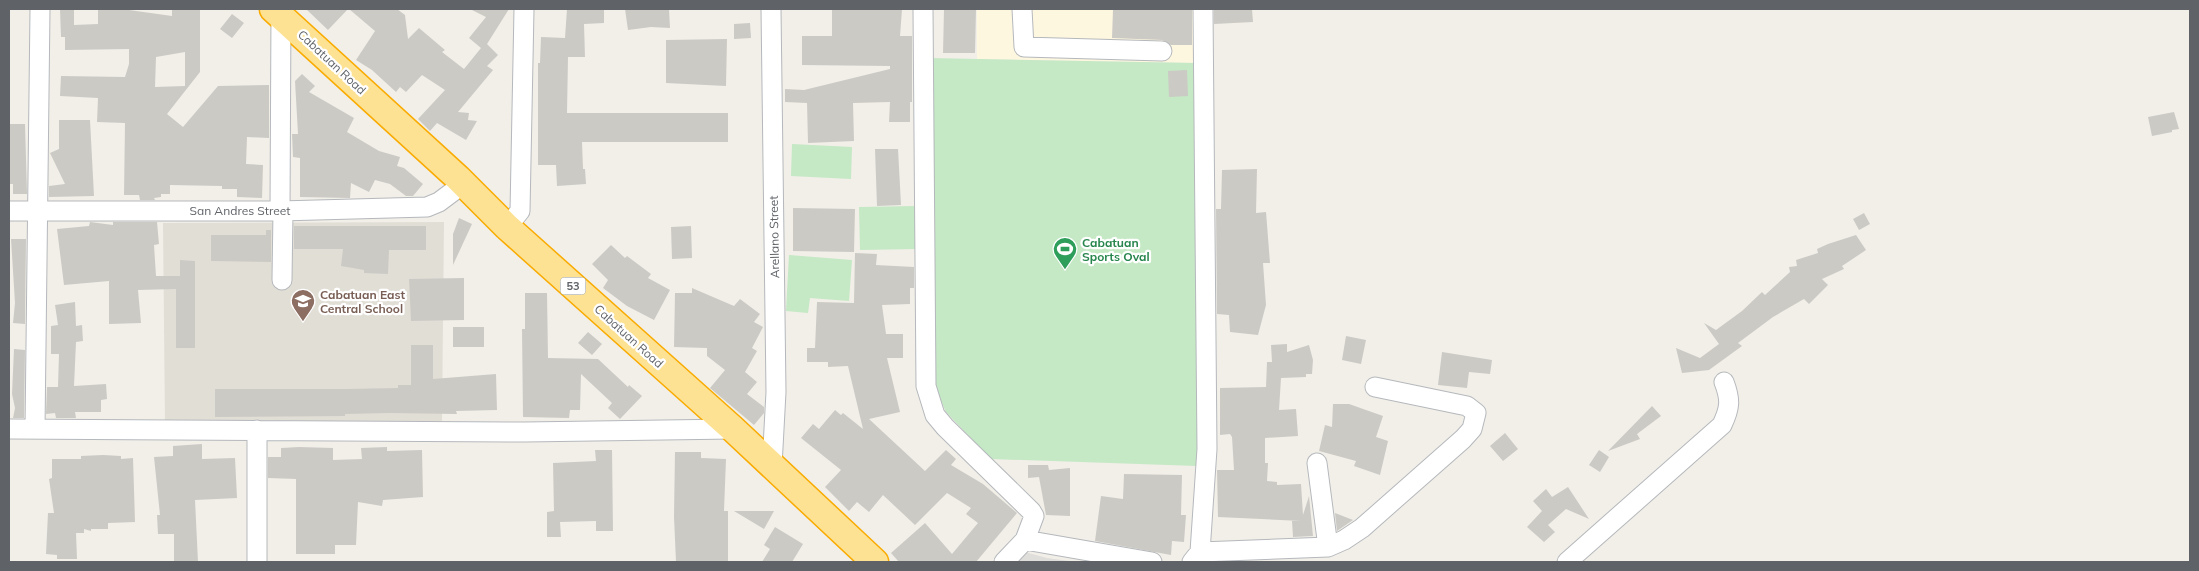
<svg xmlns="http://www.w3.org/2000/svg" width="2199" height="571" viewBox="0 0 2199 571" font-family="Mulish,sans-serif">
<rect width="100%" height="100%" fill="#f1efe8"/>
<path fill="#fef7e0" d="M977 9H1198L1197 63 977 59Z"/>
<path fill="#e0deda" d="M1025 552 1047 558 1077 562H1016Z"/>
<path fill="#e1ded6" d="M444 222 442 421 165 425 163 223Z"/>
<path fill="#c5e8c5" d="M928 58 1197 63V466L991 459 946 412 935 387Z
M792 144 852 147 851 179 791 176Z
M916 206 917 249 860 250 859 207Z
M789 255 852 260 849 301 810 298 808 313 786 311Z"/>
<path fill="#cccac5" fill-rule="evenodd" d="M60 9H74V25L98 24V9H122L172 16V9H200V72L167 114 183 127 218 86 269 85V138L247 137 246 164 263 165 262 198 237 197V189H222V186L170 185V194H161V197L154 198 155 200H140L139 195H124L125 123 97 122 98 98 60 96 61 76 125 77 129 64V49L65 50V37H61ZM185 52V86L155 87 156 57Z
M306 9H348L328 30Z
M349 9H397L405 15 408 39 419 28 445 50 442 52 464 69 481 48 469 38 486 17 470 9H509L487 44 498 55 487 66 493 70 458 112 469 113 468 120 477 121 466 140 437 123 430 131 418 119 445 90 422 75 406 92 400 87 396 92 372 70 356 60 375 31Z
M567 9H604V23L584 24 585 57H568L567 113H728V142H582L583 169H585L586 184 557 186 556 165H538V63H540L541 37 565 38Z
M625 9H669L670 28 651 27 628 30Z
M832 9H902L900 36H912V102H910V122H889L890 102 853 103 854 141 808 143 807 103 785 102V89L804 90 890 69V66L802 65V36H832Z
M944 9H976L975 53H943Z
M1113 9H1192V45H1171L1162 40 1112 38Z
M1214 9H1252L1253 22 1214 24Z
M232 14 244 23 232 38 220 29Z
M750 23 751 38 734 39V24Z
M727 39 726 86 666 83V40Z
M1187 70 1188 96 1169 97 1168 71Z
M302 74 315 86 309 92 354 118 347 132 379 151 400 157 397 166 404 168 423 184 413 196H406L390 184 375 180 369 192 351 183 350 198 300 197V158L293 157 292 134H298L295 81Z
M2174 112 2179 129 2172 130V132L2152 136 2148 117Z
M59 120H90L94 196 49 197V186L65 184 50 153 59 149Z
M9 124H25L27 194H13V184H9Z
M875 149H898L901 205 877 206Z
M1257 169 1256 213 1266 212 1270 263H1263L1266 305 1258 335 1230 332 1229 315 1217 314 1216 209H1221L1222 170Z
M793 208 855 209 854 252 793 251Z
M1864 213 1870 224 1859 230 1853 219Z
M459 218 472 224 453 265V234Z
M90 222 113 225V222H157L159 244 154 245 156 276H180V260L195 261V348H176V289L138 290 141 323 109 324V281L64 285 57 229 89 226Z
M294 226H426V250H389L388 274 364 273V270L341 266 343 249H294Z
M691 226 692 258 672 259 671 227Z
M266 230H271V262L211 261V235H266Z
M1856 235 1866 250 1842 266 1844 269 1822 279 1828 285 1809 304 1804 299 1773 317 1738 343 1742 346 1709 370 1682 373 1676 348 1700 358 1719 344 1704 323 1716 330 1742 311 1762 292 1765 295 1790 272 1789 267 1797 266 1796 260 1818 253 1817 249 1828 244Z
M11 239H26L25 324 13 323 15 303Z
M611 245 625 258 627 256 651 274 648 278 670 290 654 320 627 306 603 288 608 280 592 264Z
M855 253 877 254 876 265 914 267V288H910V304L882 305 886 334H903V358H887L900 412 869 419 925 471 946 450 956 459 951 465 983 484 1017 513 976 562H899L891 553 925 523 952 554 978 523 966 514 971 508 947 493 915 525 883 495 869 512 857 502 849 511 825 487 841 470 801 438 813 424 819 429 835 410 841 415 843 413 863 429 848 366 828 367V362H807V348H815L817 302 854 303Z
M464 278V320L411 321 409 279Z
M692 288 734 306 740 299 760 314 754 322 763 327 752 348 757 351 745 372 757 382 747 394 764 407V413L754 425 710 388 725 370 707 356V348L674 347 675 293H692Z
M525 293H547L548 358 598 359 628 387 629 385 642 396 620 419 608 408 612 403 581 374 580 410H570L569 418 523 417 522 329H525Z
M75 302 76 326 82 325 83 341 76 342 74 386 106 384 107 399 101 400V412H75L76 418H56L55 413 46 414 47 387H58L59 354H51V326L58 325 55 305Z
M453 327H484V347H453Z
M588 332 602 344 592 355 578 343Z
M1346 336 1366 340 1361 364 1342 360Z
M1287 344V352L1309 345 1313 360 1312 374H1306V377L1281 378 1279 410 1296 409 1298 436 1265 438V463H1268L1267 481 1277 482V485L1301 484 1303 515 1309 496 1313 536 1293 537 1292 521H1301L1218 517 1217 470H1234L1232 437 1230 434 1220 435V388L1266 387 1267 362H1272L1271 345Z
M411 345H433V379L496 374 497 410 456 411 457 414 389 413 345 414V416L215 417V389H345L398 388V385H411Z
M14 349 25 350 24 418H13L15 408 12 394Z
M1442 352 1492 360 1490 374 1469 372 1467 388 1438 385Z
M1333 404H1349L1383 416 1376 437 1388 441 1380 475 1354 466 1356 461 1319 451 1325 425 1332 427Z
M1652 406 1661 416 1637 434 1640 439 1608 451Z
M1505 433 1518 449 1503 461 1490 446Z
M202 444V459L235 458 237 498 195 500 198 562H174V534H158L157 515H160L154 457 173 456V446Z
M299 447 333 448V460L362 459 361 448 387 447V451L422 450 423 497 383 500 382 506 358 502 356 545H335V554H296V479L268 478V457H281V448Z
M595 450H612L613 531H596V521L560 522 561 537H547V512L554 511 553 463 596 461Z
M1599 450 1609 457 1600 472 1589 465Z
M675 452H701V458L726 459 724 511H728V562H676L674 517Z
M103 455 121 456V459L133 458 135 522 108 523V529H91V531L84 529V533H76L77 559H57V555L46 554 48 513H54L49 479 52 478V459H81V456Z
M1028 465H1048L1049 470 1070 468V516L1046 515 1039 477 1028 478Z
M1124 474 1182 475 1181 515H1186L1184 542 1172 541 1171 555 1095 541 1101 496 1123 499Z
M1568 487 1589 519 1566 509 1548 525 1555 532 1544 542 1527 527 1542 511 1533 501 1546 489 1552 497Z
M734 511H774L764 529Z
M1335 513 1353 520 1337 531Z
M775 527 803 544 792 562H762L770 549 764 545Z"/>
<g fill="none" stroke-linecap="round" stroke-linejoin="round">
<g stroke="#b5b8bc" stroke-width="21">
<path id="minor" d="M771 9 776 392 772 466
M923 9 926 386 935 415 945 427 1031 511 1034 516 1025 540 1004 562
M1022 9 1024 47 1162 51
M9 211H280L427 207 439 202 463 184
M280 211 281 10
M507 227 520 211 524 9
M282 280 283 211
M9 429 525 432 733 429
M35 429 40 9
M257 430V562
M1317 463 1328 547
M1025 540 1152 562
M1200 552 1328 547 1344 540 1362 528 1463 439 1472 429 1476 413 1467 406 1375 387
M1192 562 1200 552 1207 449 1203 9
M1567 562 1722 425C1730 408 1731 400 1724 382"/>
</g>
<g stroke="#f9ab00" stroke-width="29">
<path id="highway" d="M273 9 458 178 507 227 733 429 875 562"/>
</g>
<use href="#minor" stroke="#fff" stroke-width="19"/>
<use href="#highway" stroke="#fde293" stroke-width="26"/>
</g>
<defs>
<g id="stadium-pin" transform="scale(1.25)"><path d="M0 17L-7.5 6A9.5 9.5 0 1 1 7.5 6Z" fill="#2e9e5b" stroke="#fff"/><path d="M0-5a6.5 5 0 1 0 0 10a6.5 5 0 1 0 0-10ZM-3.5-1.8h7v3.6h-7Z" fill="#fff"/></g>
<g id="school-pin" transform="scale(1.25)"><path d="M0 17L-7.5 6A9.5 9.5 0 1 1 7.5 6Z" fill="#8d6e63" stroke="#fff"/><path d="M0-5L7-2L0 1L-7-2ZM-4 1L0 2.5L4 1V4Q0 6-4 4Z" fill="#fff"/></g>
</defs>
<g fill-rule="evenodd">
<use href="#stadium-pin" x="1065" y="249"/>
<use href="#school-pin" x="303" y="301"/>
</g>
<g text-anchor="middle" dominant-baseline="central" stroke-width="4.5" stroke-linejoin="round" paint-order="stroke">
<rect fill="#fff" stroke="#8f9295" stroke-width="1" x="560.5" y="277.5" width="25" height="17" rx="4"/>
<g font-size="11" font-weight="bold" fill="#5f6368">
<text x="573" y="286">53</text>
</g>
<g font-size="12" fill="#5f6368" stroke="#fff">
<text transform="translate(332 62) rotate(43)">Cabatuan Road</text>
<text x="240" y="210">San Andres Street</text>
<text transform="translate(774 237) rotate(-91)">Arellano Street</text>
<text transform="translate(629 336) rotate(42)">Cabatuan Road</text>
</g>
<g font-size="12" font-weight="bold" fill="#27864d" stroke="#fff" text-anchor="start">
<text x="1082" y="242">Cabatuan<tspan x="1082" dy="14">Sports Oval</tspan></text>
</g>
<g font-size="12" font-weight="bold" fill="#785e54" stroke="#fff" text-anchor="start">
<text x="320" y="294">Cabatuan East<tspan x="320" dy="14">Central School</tspan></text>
</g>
</g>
<rect width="2199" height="571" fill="none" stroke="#5f6368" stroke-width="20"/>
</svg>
